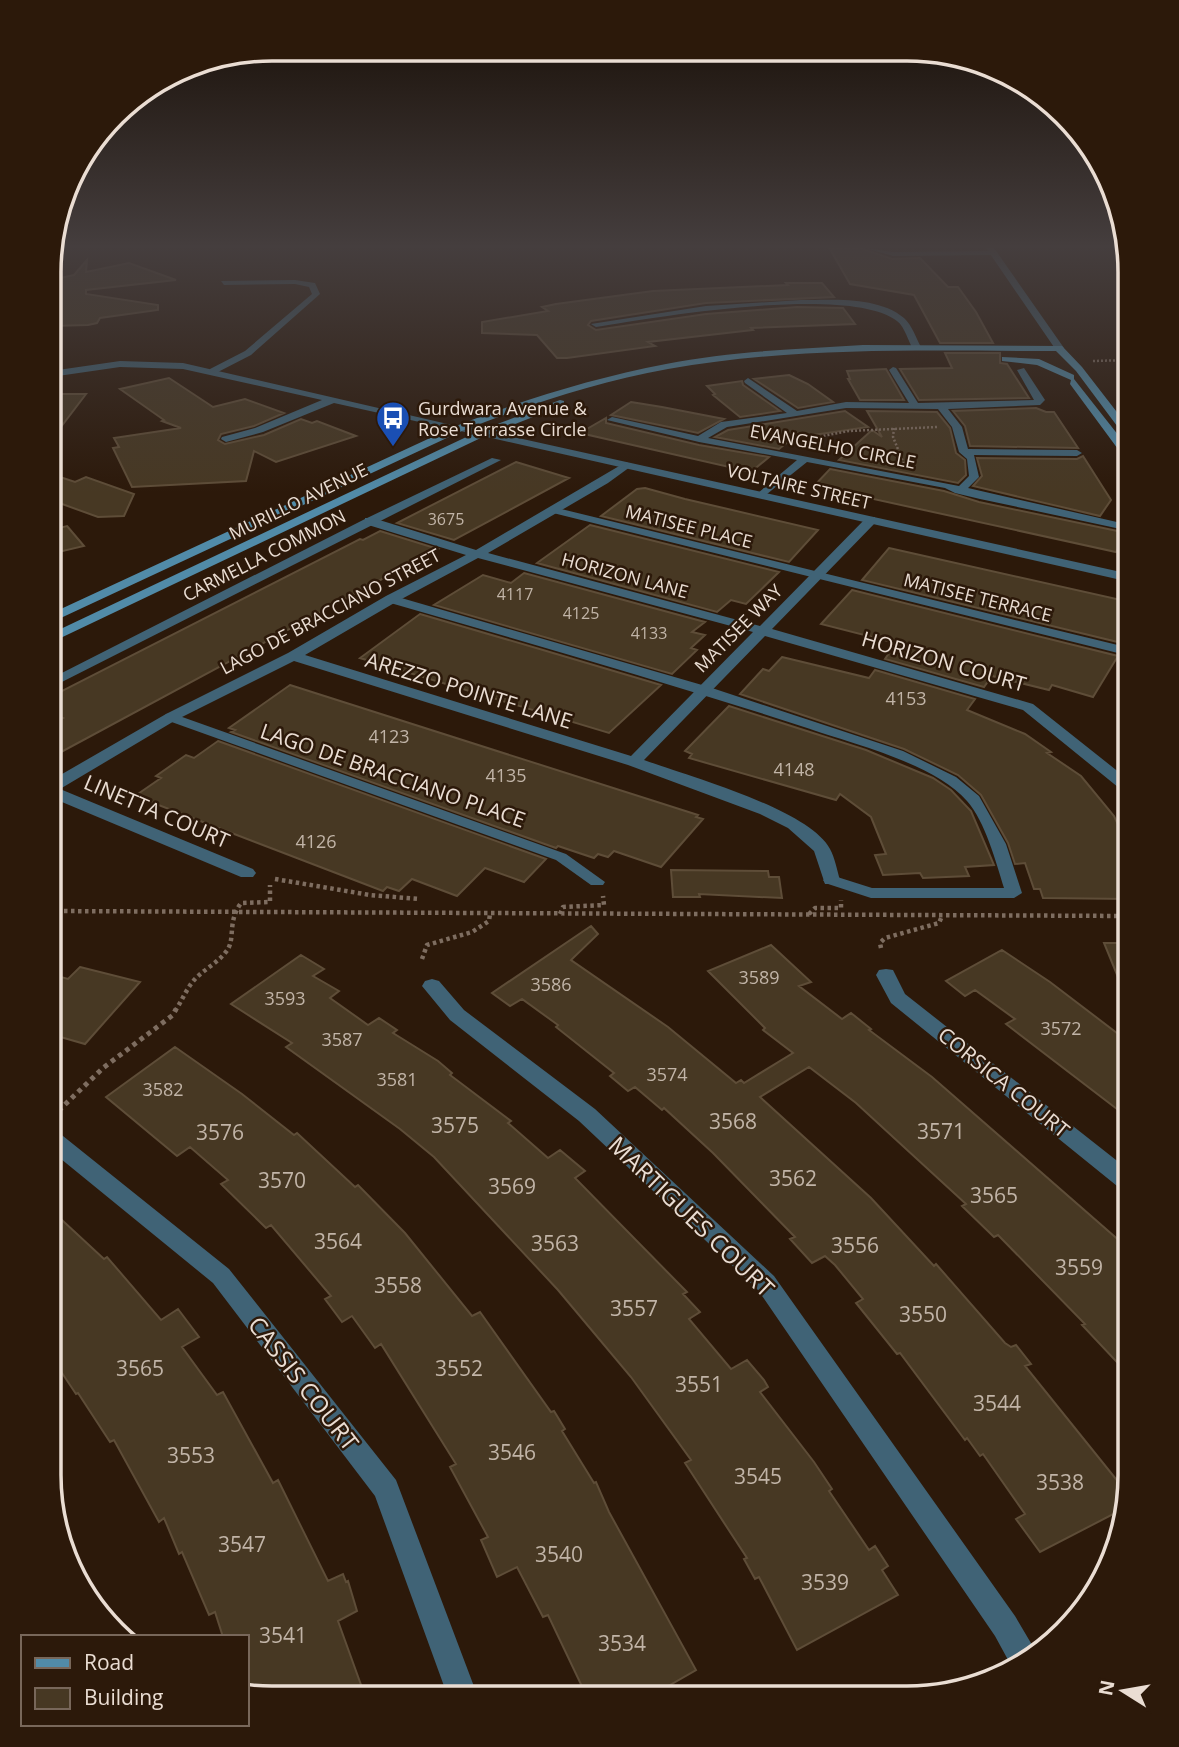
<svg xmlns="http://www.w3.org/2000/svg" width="1179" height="1747" viewBox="0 0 1179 1747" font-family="'Open Sans',sans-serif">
<rect width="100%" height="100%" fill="#2c190a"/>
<path fill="#473823" stroke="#5e4d38" stroke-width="2" d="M830 249H863L892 259 920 258 948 287H958L976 312 993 343H940L914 295 850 284Z
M87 260 86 272 129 263 176 280 86 290V294L158 305V310L100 318 97 323 88 325 51 326V301L57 294H51V280L74 275Z
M786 283H822L834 297 706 303 591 321 588 325 596 330 706 314 797 307 843 308 855 324 751 328 753 330 648 342 655 346 567 358H557L537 335 482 333V322L548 311 542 307 556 304 653 291 788 285Z
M945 353H1000V363L1007 364 1029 398 919 400 900 369 952 368Z
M886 369 904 400H860L848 379H850L847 371Z
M789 375 808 384 833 402 798 408 754 379Z
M169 378 213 407 245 399 284 413 254 426 221 434 218 440 225 444 264 435 301 419 312 423 317 421 356 436 276 462 254 451 246 481 132 487 113 448 119 447 114 438 181 428 162 421 164 420 120 389Z
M742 381 743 385 780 411 740 417 713 395 715 394 707 386Z
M51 394H86L51 440Z
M631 402 662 407 724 419 698 433 611 415Z
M1036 408 1046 412H1054L1078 448 970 446 965 426 953 411Z
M845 411 868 427 793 438 779 449 715 437 728 430Z
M867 411 937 412 950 428 956 453 965 460 966 475 958 483 839 460 872 430 882 437Z
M606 418V423L699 445 769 457 751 472 580 433Z
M1083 456 1111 500 1100 516 973 486 982 476 977 458 1077 459Z
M516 462 569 478 454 540 397 523Z
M830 469 944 491 979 502 1127 533 1116 552 814 486Z
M51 474 75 482 86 477 134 494 124 516 98 517 51 500Z
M645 488 685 499 818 530 789 562 601 516 637 489Z
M590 525 779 572 746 604 731 600 717 612 537 563Z
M67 526 84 546 50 554 51 530Z
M380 531 438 549 50 758V724L63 718 50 712V697L360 539 363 540Z
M889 548 1130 602V638L1126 644 862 580Z
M524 573 705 622 692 632 705 635 691 648 697 650 672 674 434 605 483 575 511 583Z
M852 590 1118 656 1093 697 1052 685 1049 690 992 676 984 687 885 659 896 643 821 624Z
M420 614 543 650 661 685 609 733 360 658Z
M782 657 869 678 875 670 975 699 967 710 1025 734 1051 752 1047 753 1081 776 1114 816 1130 850V899L1043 898 1040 889H1034L1025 863 1015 864 1008 843 981 795 958 775 904 749 740 694 763 669 769 671Z
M290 685 698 815 696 817 703 819 661 867 614 851 608 857 598 854 594 858 558 846 556 848 231 732 235 730 229 728Z
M729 706 866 750 933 778 951 790 971 811 994 865 965 867 969 876 923 878 920 873 883 875 875 855 886 854 871 817 840 794 836 800 689 758 692 754 685 751Z
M218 741 546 859 524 882 485 868 457 896 412 879 399 891 387 887 383 891 135 796 161 778 156 776 186 755 194 758Z
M671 870 768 871 769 877H779L782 898 699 894 700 897H673Z
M591 926 598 934 571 960 668 1027 736 1083 741 1080 744 1083 793 1053 763 1030 765 1028 708 971 771 945 811 982 799 986 842 1019 851 1013 871 1029 869 1030 932 1077 1130 1250V1376L1082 1325 1085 1324 998 1235 994 1237 962 1206 966 1204 856 1103 809 1067 760 1097 871 1198 934 1266 936 1264 1005 1343 1011 1347 1016 1345 1031 1364 1025 1366 1128 1494 1123 1509 1040 1552 1016 1519 1025 1514 983 1454 980 1456 967 1438 965 1440 900 1353 897 1354 856 1303 863 1299 835 1265 825 1256 812 1263 790 1239 795 1237 713 1153 664 1108 662 1110 635 1087 628 1091 610 1076 614 1073 556 1027 558 1025 522 999 510 1006 492 993Z
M1104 943H1130V1004H1129Z
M1002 950 1050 982 1130 1043V1119L1006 1024 1015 1019 975 990 965 996 946 981Z
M301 955 324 969 313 976 339 991 330 998 368 1025 379 1018 397 1030 393 1033 438 1061 452 1073 450 1075 511 1121 508 1123 548 1158 560 1150 585 1171 575 1178 687 1292 683 1294 700 1312 689 1319 731 1369 747 1360 764 1380 768 1387 760 1392 814 1462 832 1489 829 1491 869 1550 875 1546 888 1566 882 1570 898 1595 797 1650 759 1577 755 1579 744 1559 747 1558 685 1463 691 1460 631 1377 558 1290 434 1157 400 1129 286 1047 292 1043 231 1004Z
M80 967 140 982 85 1044 50 1034V974L68 979Z
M175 1047 242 1094 294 1135 297 1133 355 1187 358 1185 405 1233 472 1316 480 1312 551 1412 554 1411 565 1429 562 1431 594 1483 596 1482 609 1512 696 1670 649 1697H587L548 1615 543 1617 517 1567 497 1577 481 1540 488 1537 450 1467 456 1464 381 1344 375 1348 352 1316 342 1322 325 1299 331 1296 271 1225 266 1228 221 1184 228 1180 190 1147 177 1156 106 1097Z
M49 1208 104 1259 107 1257 161 1320 178 1309 199 1337 182 1347 217 1395 223 1392 273 1483 278 1480 328 1581 343 1574 346 1582 348 1581 357 1611 338 1621 365 1696H247V1637H223L215 1612 209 1615 182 1552 179 1554 164 1518 159 1522 114 1440 110 1442 78 1393 76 1394 60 1370 58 1372 49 1360Z"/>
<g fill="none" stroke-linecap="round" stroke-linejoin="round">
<path stroke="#7e6d60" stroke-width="2.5" stroke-dasharray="2 2" stroke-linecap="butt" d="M1093 361 1130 360
M894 428 893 437 904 464
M796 441 849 431 937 427"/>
<path stroke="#7e6d60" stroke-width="4.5" stroke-dasharray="3.5 3.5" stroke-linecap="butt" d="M275 879 370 895 419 899
M50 911 1130 916
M560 914 563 907 604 905 603 896
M809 914 815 908H841V900
M881 948 880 943 885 938 939 923 942 916
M422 959 427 945 472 932 489 921 490 914
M175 1011C182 1001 187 987 196 978 205 969 217 963 225 953 237 940 226 924 241 903L270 902V885"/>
<path stroke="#7e6d60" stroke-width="5" stroke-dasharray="4.5 4.5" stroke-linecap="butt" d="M52 1117 103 1068 173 1015 176 1009"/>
<path fill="#406376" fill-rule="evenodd" d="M865 248 893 252 993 251 997 253 993 255 893 256Z
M295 280 315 283 320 294 251 355 216 373H210V369L245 351 312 294 309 287 295 284 224 285 221 281Z
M893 367 896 368 918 403 1034 400 1017 370 1024 368 1045 400 1040 405 948 409 962 427 968 449 1077 450 1082 453 1077 456 974 455 979 477 968 488 1130 525V531L980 499 955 493 945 488 807 462 762 498 758 497V493L797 460 699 442 607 420 612 417 698 436 721 422 787 413 745 383 744 381 748 378 797 411 846 402 909 403 889 370ZM846 408 938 409 952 427 959 452 967 459 969 476 959 486 708 438 727 427Z
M492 458 501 460 50 688V679L365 519Z
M553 507 1130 648V656L549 512 548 510Z
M391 595 709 687 903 751 956 777 979 796 1006 844 1022 893 1014 898H871L825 883 823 880 831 875 872 888H1004C996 862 985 821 967 801 934 763 850 743 804 727 666 682 526 642 387 602V596Z
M171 713 566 854 605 882 603 885H591L556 860 166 720 164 717 166 714Z"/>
<path fill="#406376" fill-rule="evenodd" d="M986 248H994L1064 348 1062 350H1056Z
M801 300C832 300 878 296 904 318 912 325 916 338 921 347L913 349C908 341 905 327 897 321 850 284 657 317 596 327L591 324 706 306Z
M120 361 183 363 465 428 460 431 334 403 263 432 226 442 221 439 222 437 255 428 322 400 183 369 120 367 51 377V371Z
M626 462 632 465 630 467 608 483 488 553 760 626 867 517H875V523L772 629 1033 704 1130 781V794L1124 792 1023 710 765 636 644 760C688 776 809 809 830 849 835 858 837 870 840 880L837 884H825L814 851 788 828 760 814 628 765 294 661 176 720 60 789 253 869 256 873 253 877H241L50 797V781L166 714 288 653 386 596 466 555 365 524V518H373L476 550ZM478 558 731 626 753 632 631 756 305 655 396 602Z
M886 969 893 970 905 994 1130 1171V1193L1122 1190 891 1003 876 975 879 970Z
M432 979 439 981 464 1010 595 1109 774 1276 1015 1616 1038 1655 1013 1669 995 1636 758 1290 579 1121 450 1020 422 986 425 981Z
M50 1130 58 1132 229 1269 396 1480 478 1697H448L375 1496 213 1283 50 1150Z"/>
<path fill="#406376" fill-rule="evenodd" d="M460 425 1130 574V582L456 430V426Z"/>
<path fill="#518ba8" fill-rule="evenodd" d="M863 345 1062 346 1082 367 1130 429V439L1126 438 1076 371 1056 351C927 351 796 346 668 369 597 382 530 404 464 430L50 623V614L456 426C525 399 594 378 666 364 730 351 798 349 863 345Z
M1002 357 1039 359 1074 375V379L1130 450V461L1126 460 1070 384 1071 380 1037 365 1002 361Z
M560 400 564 401V405L487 435 50 643V634L479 431Z"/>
</g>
<linearGradient id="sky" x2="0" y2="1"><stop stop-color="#180e06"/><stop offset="0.5" stop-color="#453e3e"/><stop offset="1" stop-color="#453e3e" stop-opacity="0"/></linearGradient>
<rect width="1179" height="493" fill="url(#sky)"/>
<defs>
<g id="bus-pin" transform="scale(1.75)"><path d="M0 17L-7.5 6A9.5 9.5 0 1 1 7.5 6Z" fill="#1a4fb4" stroke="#2c190a"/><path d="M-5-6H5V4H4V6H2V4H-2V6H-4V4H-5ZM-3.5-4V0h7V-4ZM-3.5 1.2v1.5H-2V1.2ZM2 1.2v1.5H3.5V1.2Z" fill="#fff"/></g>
</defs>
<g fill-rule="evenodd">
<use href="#bus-pin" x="393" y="418"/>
</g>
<g text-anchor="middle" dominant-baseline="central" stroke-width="5" stroke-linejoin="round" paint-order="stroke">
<g font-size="16" fill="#c1b4a7">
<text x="446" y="519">3675</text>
<text x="515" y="594">4117</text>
<text x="581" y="613">4125</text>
<text x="649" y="633">4133</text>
</g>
<g font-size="18" fill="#eaddd3" stroke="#2c190a" text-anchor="start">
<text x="418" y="408">Gurdwara Avenue &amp;<tspan x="418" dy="21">Rose Terrasse Circle</tspan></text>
</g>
<g font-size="18" fill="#eaddd3" stroke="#2c190a">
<text transform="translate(833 446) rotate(11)">EVANGELHO CIRCLE</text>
<text transform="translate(799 486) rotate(13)">VOLTAIRE STREET</text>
<text transform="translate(298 501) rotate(-26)">MURILLO AVENUE</text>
<text transform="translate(689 526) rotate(14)">MATISEE PLACE</text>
<text transform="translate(264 555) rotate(-27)">CARMELLA COMMON</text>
<text transform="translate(625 575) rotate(15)">HORIZON LANE</text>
<text transform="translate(978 597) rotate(14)">MATISEE TERRACE</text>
<text transform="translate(330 611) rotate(-28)">LAGO DE BRACCIANO STREET</text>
<text transform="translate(738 628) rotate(-45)">MATISEE WAY</text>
</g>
<g font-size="18" fill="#c1b4a7">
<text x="906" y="698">4153</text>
<text x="389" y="736">4123</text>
<text x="794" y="769">4148</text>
<text x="506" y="775">4135</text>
<text x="316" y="841">4126</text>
<text x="759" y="977">3589</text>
<text x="551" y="984">3586</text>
<text x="285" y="998">3593</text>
<text x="1061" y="1028">3572</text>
<text x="342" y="1039">3587</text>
<text x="667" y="1074">3574</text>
<text x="397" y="1079">3581</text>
<text x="163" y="1089">3582</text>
</g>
<g font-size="21" fill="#eaddd3" stroke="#2c190a">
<text transform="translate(944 661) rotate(16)">HORIZON COURT</text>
<text transform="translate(469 690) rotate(17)">AREZZO POINTE LANE</text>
<text transform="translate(393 775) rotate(19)">LAGO DE BRACCIANO PLACE</text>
<text transform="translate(157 811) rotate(23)">LINETTA COURT</text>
<text transform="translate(1004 1082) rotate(39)">CORSICA COURT</text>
</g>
<g font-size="21" fill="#c1b4a7">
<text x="733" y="1121">3568</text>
<text x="455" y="1125">3575</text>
<text x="941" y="1131">3571</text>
<text x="220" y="1132">3576</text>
<text x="793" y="1178">3562</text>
<text x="282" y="1180">3570</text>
<text x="512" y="1186">3569</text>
<text x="994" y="1195">3565</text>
<text x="338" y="1241">3564</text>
<text x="555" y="1243">3563</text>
<text x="855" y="1245">3556</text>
<text x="1079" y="1267">3559</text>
<text x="398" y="1285">3558</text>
<text x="634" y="1308">3557</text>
<text x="923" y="1314">3550</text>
<text x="140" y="1368">3565</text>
<text x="459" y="1368">3552</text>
<text x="699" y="1384">3551</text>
<text x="997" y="1403">3544</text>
<text x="512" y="1452">3546</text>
<text x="191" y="1455">3553</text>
<text x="758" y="1476">3545</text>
<text x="1060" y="1482">3538</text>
<text x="242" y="1544">3547</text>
<text x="559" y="1554">3540</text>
<text x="825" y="1582">3539</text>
<text x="283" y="1635">3541</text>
<text x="622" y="1643">3534</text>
</g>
<g font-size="24" fill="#eaddd3" stroke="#2c190a">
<text transform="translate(692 1216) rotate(44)">MARTIGUES COURT</text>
<text transform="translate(304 1383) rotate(52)">CASSIS COURT</text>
</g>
</g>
<path d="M0 0H1179V1747H0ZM272 61H907A211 211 0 0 1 1118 272V1475A211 211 0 0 1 907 1686H272A211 211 0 0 1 61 1475V272A211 211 0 0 1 272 61Z" fill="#2c190a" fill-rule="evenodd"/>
<path fill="none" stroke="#eaddd3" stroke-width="3.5" d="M272 61H907A211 211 0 0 1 1118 272V1475A211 211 0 0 1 907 1686H272A211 211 0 0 1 61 1475V272A211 211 0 0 1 272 61Z"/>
<rect x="21" y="1635" width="228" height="91" fill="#2c190a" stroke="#78675a" stroke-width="2"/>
<rect x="35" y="1658" width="35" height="10" fill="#518ba8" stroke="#78675a" stroke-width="2"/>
<text x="84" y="1670" font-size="21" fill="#eaddd3">Road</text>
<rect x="35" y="1688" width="35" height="21" fill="#473823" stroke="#78675a" stroke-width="2"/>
<text x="84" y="1705" font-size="21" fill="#eaddd3">Building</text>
<g transform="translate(1123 1691) rotate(281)" stroke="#2c190a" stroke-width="5" paint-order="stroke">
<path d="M0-5L12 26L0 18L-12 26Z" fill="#eaddd3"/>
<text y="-10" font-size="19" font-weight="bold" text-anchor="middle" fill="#eaddd3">N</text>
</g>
</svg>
